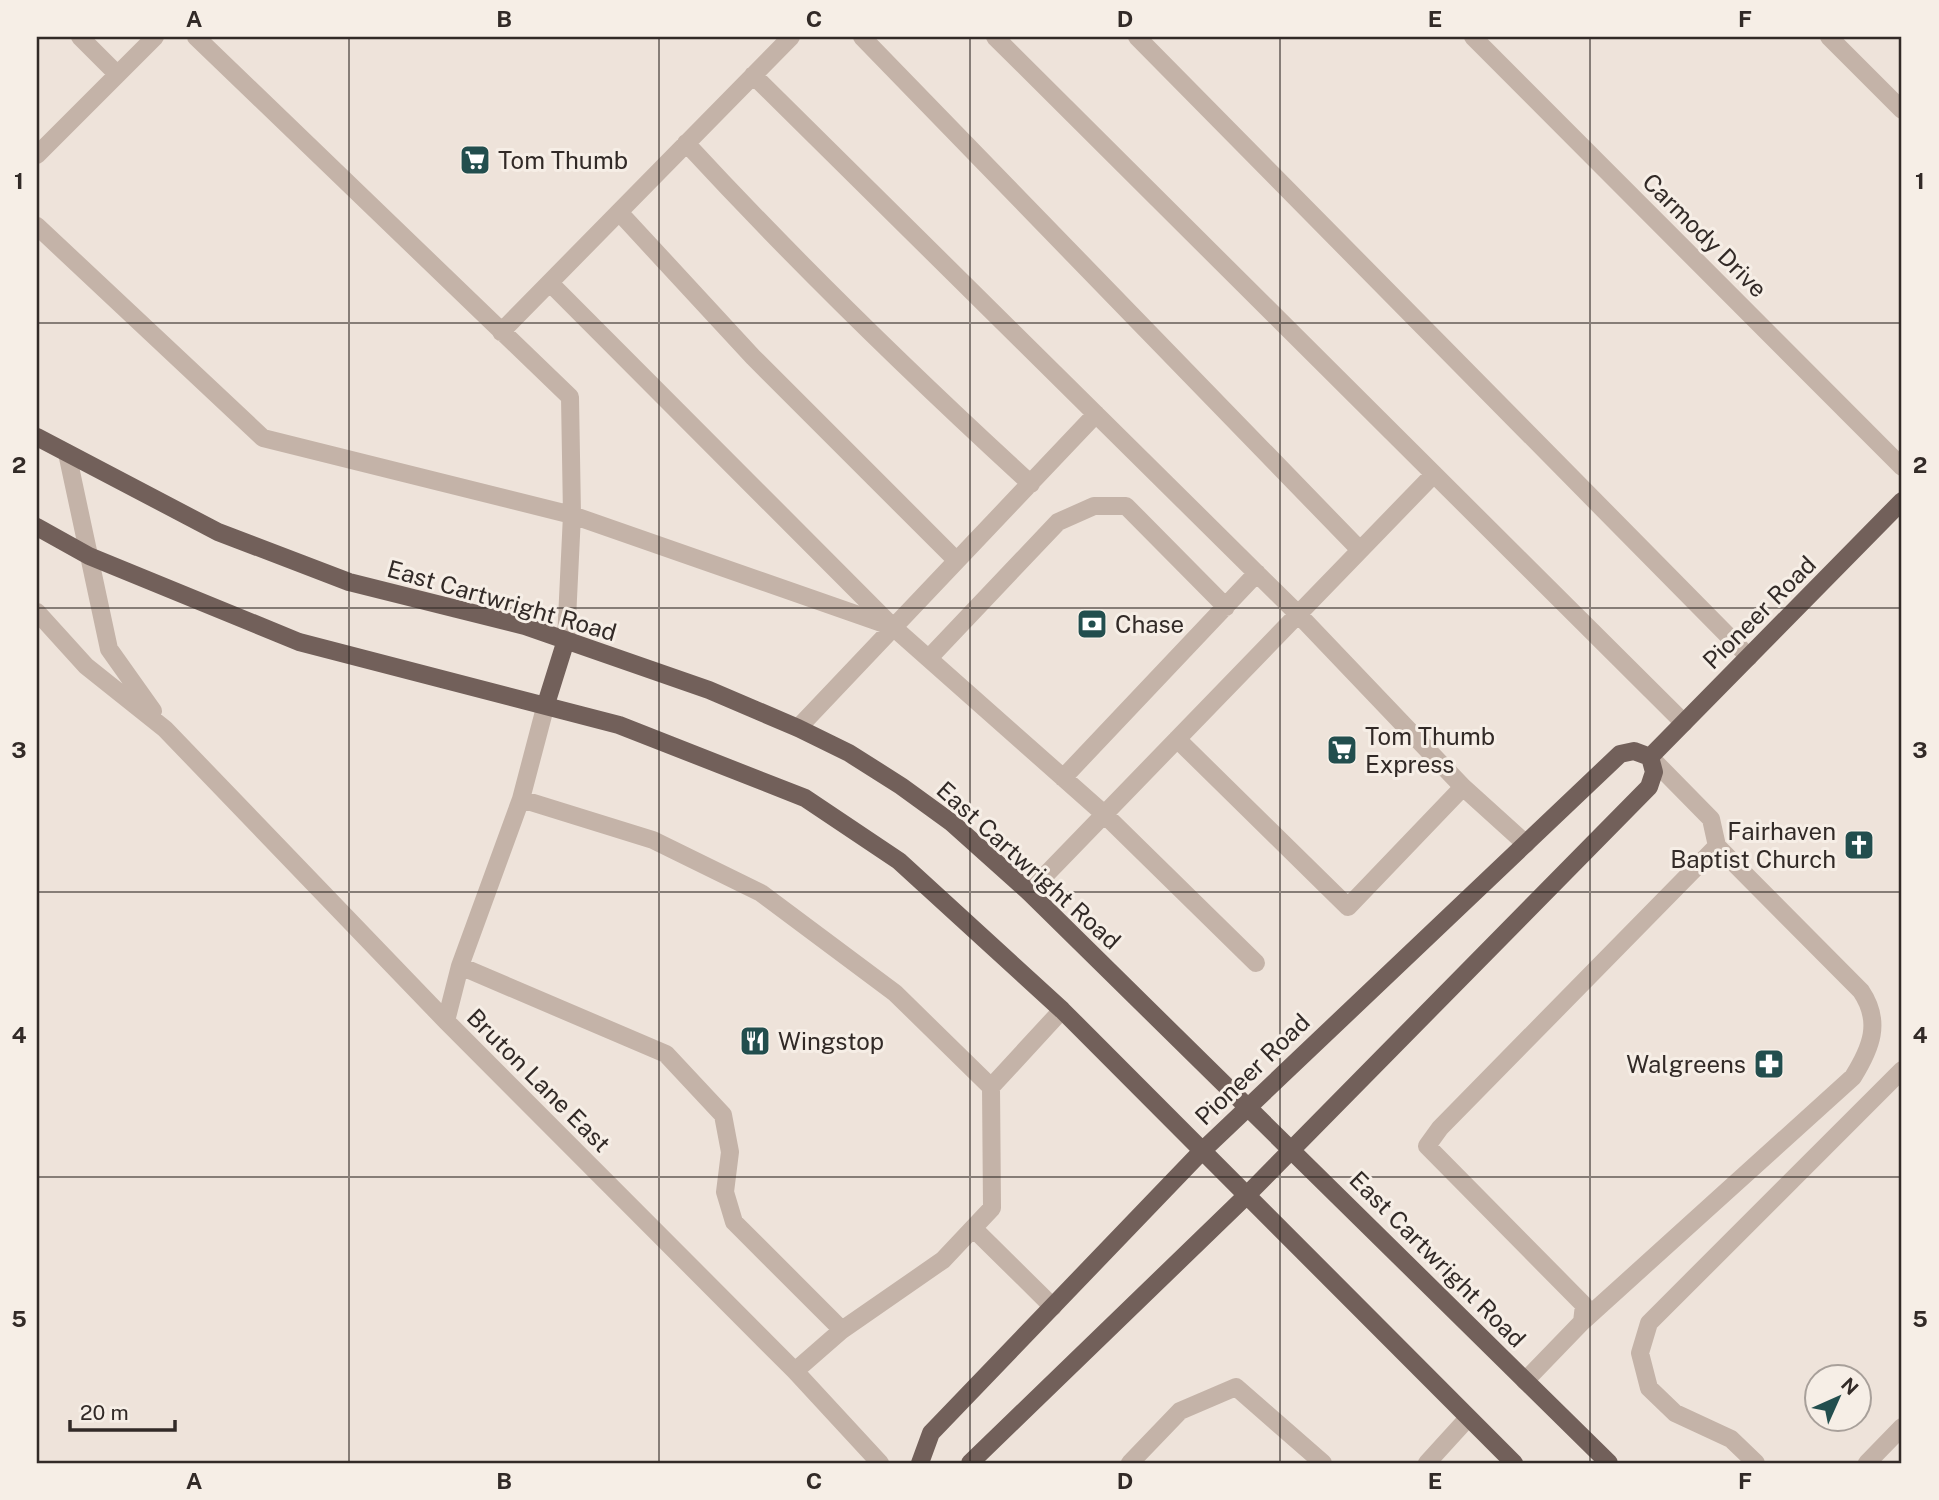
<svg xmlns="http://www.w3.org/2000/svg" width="1939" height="1500" viewBox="0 0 1939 1500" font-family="'Public Sans',sans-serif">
<rect width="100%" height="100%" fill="#eee3da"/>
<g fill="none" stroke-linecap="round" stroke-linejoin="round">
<path stroke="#c4b3a8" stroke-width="18" d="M80 37 117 74
M196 37 570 397 572 515 566 640
M862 37 1360 550
M995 37 1684 723
M1137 37 1749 657
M1473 37 1902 467
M1829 37 1902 110
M753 75 1298 614 1463 787 1348 907 1177 739
M686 143C796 262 912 375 1031 484
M37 155 155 37
M619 212 753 357 956 560
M37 226 263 438 572 515 893 627 1103 813 1256 963
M550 283 888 622
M501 332 791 37
M67 453 109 649 153 711
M37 612 86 666 165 729 446 1021 795 1371 880 1463
M929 658 1058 522 1094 506H1126L1226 607
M798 728 1096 414
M1063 778 1257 573
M1463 787 1526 844
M521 799 653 840 761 893 895 993 991 1087
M1029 892 1434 474
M460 966 666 1054 723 1115 730 1152 725 1192 734 1222 842 1330
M446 1021 460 966 521 799 546 704
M973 1228 1053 1307
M1582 1322 1853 1077C1871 1048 1882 1022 1861 991L1717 846
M795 1371 842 1330 943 1260 992 1208 991 1087 1062 1010
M1525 1381 1582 1322 1584 1305 1427 1146 1440 1128 1717 846 1711 819 1650 757
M1130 1463 1180 1411 1236 1387 1323 1463
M1427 1463 1468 1418
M1756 1463 1731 1439 1675 1413 1649 1388 1640 1353 1649 1323 1902 1070
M1867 1463 1902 1427"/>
<path stroke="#72605a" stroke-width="18" d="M37 437 218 532 349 582 525 626 709 690 798 728 849 753 901 786 952 823 1029 892 1609 1463
M37 527 89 556 299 642 619 725 805 798 899 861 1062 1010 1514 1463
M546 704 566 640
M1650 757 1902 501
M920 1463 931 1433 1201 1152 1620 754 1634 751 1650 757
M970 1463 1246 1196 1649 787 1654 772 1650 757"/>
</g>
<path fill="none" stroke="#322a27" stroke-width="2" stroke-opacity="0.55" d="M349 37V1463M659 37V1463M970 37V1463M1280 37V1463M1590 37V1463M37 323H1902M37 608H1902M37 892H1902M37 1177H1902"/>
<defs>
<g id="supermarket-square" transform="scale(1.575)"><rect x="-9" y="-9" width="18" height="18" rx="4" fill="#224e4e" stroke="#f6eee6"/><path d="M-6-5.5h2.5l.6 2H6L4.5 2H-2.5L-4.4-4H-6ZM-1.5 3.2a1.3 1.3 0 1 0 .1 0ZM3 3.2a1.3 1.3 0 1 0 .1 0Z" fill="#fff"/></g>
<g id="bank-square" transform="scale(1.575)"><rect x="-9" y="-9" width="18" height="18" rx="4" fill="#224e4e" stroke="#f6eee6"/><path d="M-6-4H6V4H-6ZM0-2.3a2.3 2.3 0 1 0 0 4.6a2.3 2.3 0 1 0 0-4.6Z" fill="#fff"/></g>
<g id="church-square" transform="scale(1.575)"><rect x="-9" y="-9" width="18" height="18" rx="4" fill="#224e4e" stroke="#f6eee6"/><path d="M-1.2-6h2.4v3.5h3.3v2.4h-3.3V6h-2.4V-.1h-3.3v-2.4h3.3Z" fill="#fff"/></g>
<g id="restaurant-square" transform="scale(1.575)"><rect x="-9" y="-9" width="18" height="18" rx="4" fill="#224e4e" stroke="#f6eee6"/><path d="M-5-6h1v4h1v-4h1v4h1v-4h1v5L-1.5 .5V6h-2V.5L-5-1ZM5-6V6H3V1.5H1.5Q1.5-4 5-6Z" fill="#fff"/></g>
<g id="pharmacy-square" transform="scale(1.575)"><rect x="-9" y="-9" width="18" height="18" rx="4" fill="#224e4e" stroke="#f6eee6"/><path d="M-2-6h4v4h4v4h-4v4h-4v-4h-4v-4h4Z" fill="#fff"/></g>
</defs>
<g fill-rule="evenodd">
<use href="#supermarket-square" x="475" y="160"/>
<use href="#bank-square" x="1092" y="624"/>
<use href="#supermarket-square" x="1342" y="750"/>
<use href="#church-square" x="1859" y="845"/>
<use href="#restaurant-square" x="755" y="1041"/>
<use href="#pharmacy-square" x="1769" y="1064"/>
</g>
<g text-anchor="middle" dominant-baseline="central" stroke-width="6" stroke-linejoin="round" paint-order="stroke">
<g font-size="24" fill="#322a27" stroke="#f6eee6" text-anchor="start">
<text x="498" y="160">Tom Thumb</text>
<text x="1115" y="624">Chase</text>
<text x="1365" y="736">Tom Thumb<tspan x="1365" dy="28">Express</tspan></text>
<text x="1836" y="831" text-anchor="end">Fairhaven<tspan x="1836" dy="28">Baptist Church</tspan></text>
<text x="778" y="1041">Wingstop</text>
<text x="1746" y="1064" text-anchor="end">Walgreens</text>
</g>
<g font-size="24" fill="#322a27" stroke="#f6eee6">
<text transform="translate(1705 235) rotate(45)">Carmody Drive</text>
<text transform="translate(502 600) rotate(16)">East Cartwright Road</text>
<text transform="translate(1759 612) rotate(-45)">Pioneer Road</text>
<text transform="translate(1029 865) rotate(42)">East Cartwright Road</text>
<text transform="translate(1252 1069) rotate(-44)">Pioneer Road</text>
<text transform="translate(539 1080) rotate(45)">Bruton Lane East</text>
<text transform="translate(1438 1259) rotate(45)">East Cartwright Road</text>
</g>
</g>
<rect width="1939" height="1500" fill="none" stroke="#f6eee6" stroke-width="77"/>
<g transform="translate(1838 1398) rotate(45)"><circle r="33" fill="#f6eee6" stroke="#a8a09a" stroke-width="2"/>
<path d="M0-5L12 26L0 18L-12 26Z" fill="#224e4e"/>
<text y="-10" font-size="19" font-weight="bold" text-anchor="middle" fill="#322a27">N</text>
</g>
<path d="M70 1420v10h105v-10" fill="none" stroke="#322a27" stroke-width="3.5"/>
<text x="80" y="1420" font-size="21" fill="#322a27" stroke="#f6eee6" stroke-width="5" paint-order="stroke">20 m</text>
<rect x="38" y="38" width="1862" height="1424" fill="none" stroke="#322a27" stroke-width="2.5"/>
<g font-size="23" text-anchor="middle" font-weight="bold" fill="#322a27">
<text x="194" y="27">A</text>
<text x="504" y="27">B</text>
<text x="814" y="27">C</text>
<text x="1125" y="27">D</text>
<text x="1435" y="27">E</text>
<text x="1745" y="27">F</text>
<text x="19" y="189">1</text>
<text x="1920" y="189">1</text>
<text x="19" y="473">2</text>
<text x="1920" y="473">2</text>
<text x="19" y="758">3</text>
<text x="1920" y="758">3</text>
<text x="19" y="1043">4</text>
<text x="1920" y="1043">4</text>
<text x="19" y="1327">5</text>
<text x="1920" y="1327">5</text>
<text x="194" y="1489">A</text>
<text x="504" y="1489">B</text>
<text x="814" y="1489">C</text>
<text x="1125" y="1489">D</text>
<text x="1435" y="1489">E</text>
<text x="1745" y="1489">F</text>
</g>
</svg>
